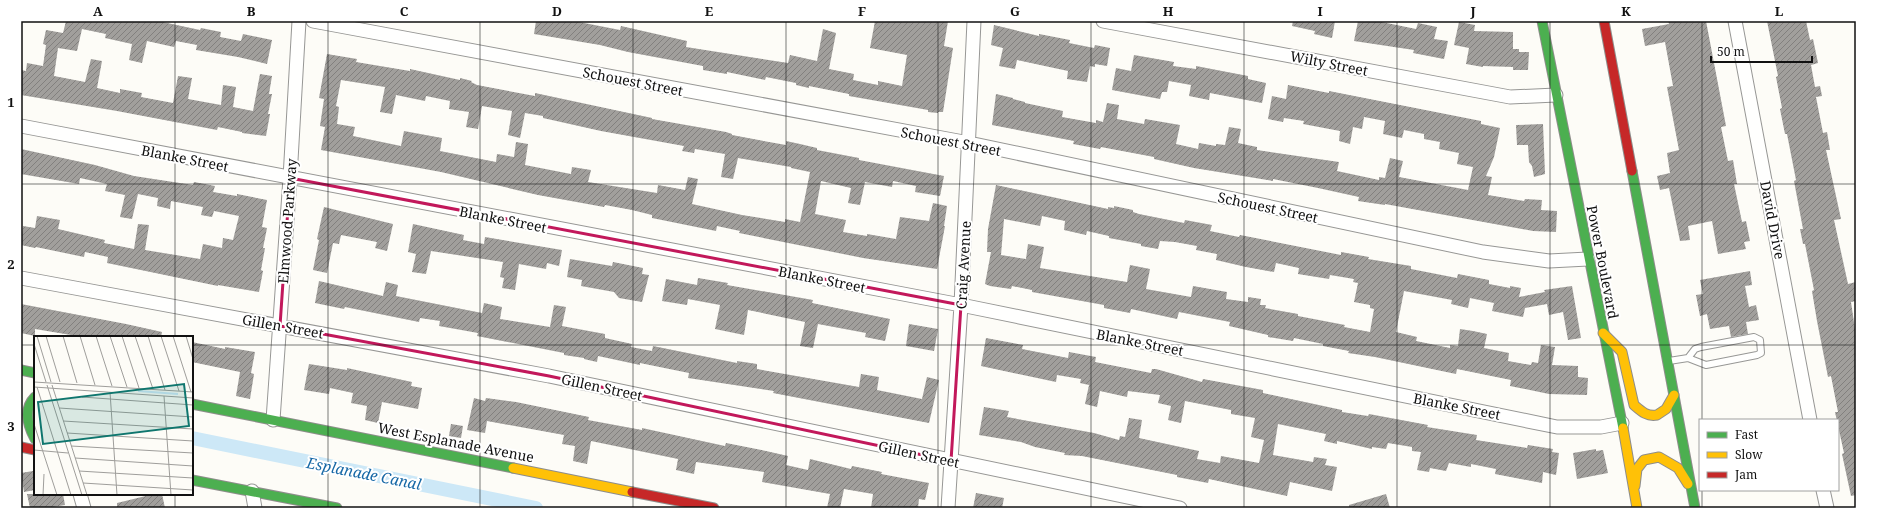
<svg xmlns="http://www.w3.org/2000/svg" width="1877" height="529" viewBox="0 0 1877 529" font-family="'Noto Serif',serif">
<defs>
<pattern id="building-hatch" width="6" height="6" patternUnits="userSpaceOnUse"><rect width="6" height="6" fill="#a19f9c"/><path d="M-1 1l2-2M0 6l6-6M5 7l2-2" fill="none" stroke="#82807e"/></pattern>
</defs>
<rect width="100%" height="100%" fill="#fdfcf7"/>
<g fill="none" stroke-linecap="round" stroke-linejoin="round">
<path stroke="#cde8f7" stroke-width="14" d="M192 438 536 508"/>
</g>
<path fill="url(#building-hatch)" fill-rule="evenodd" d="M66 21H158L200 30 201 28 221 32 220 37 241 41 243 34 272 40 267 64 238 57 196 50 197 45 176 41 174 47 147 41 142 63 129 60 132 44 105 38 106 34 82 29 77 51 58 48 54 76 85 82 91 59 102 61 97 88 120 93V89L142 93 141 97 173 103 178 76 192 78 188 99 221 105 223 85 236 87 233 107 253 111 260 74 272 76 269 94H272L268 114H270L266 136 242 133V132L218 127 217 130 117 111 21 95V70L26 71 27 63 43 66 46 45 43 44 46 30 63 33Z
M536 21H574L620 30 621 26 687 41 686 47 788 63 790 55 817 61 823 29 836 33 829 69 854 74 853 80 878 85V81L902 86 907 55 870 48 875 21H948L944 46 953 48 943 112H938V113L928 112V110L849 96V94L809 86V88L796 85V83L766 77 765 80 727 72V74L703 70V66L628 52 600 45 534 34Z
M1293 21H1335L1332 38 1314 34 1315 31 1292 26Z
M1358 21H1377L1416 29 1418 23 1437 27 1434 39 1448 41 1444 59 1413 53 1414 50 1354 41Z
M1668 21H1706L1726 126 1721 127 1728 161 1733 160 1737 184H1734L1742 222 1746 221 1750 241 1744 242 1746 249 1718 254 1712 221 1688 226 1690 240 1680 241 1669 188 1660 190 1657 176 1670 173 1667 153 1679 150 1667 87 1673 86 1665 42 1645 46 1642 29 1669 24Z
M1767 21H1806L1810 40 1813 39 1818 63 1811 65 1815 87 1820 86 1822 96 1816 97 1823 133 1827 132 1830 150H1826L1841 219 1834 220 1848 284 1856 282V301L1851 302 1856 336V495L1851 496 1842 454 1844 453 1835 412H1838L1831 376 1828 377 1817 321 1812 291 1814 290 1805 244H1803L1800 229H1803L1794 181 1796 180 1787 134H1785L1780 109 1782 108 1776 77 1778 76Z
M1459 22 1475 25 1474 31 1513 32V49H1519V52H1529L1528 70H1513V67L1483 66V67L1466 64 1469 48 1454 45Z
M994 25 1039 36V34L1070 40 1069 43 1094 48 1095 45 1110 48 1107 66 1095 64V67L1090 66 1087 82 1067 79 1068 71 1017 60 1015 69 999 66 1003 48 991 45Z
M327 54 357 59 356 62 410 71V69L460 80V78L472 81 471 82 477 85 535 96V93L652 118V119L726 132 732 134V135L769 142 786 145V141L800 144 817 148V150L859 158V160L944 176 940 196 915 192 916 186 893 181 892 187 865 182 860 205 848 203 851 188 821 181 815 214 846 220 843 232 867 236V234L896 239 900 217 929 221 933 203 947 206 944 226H945L937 269 863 258 739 233 740 231 717 226 716 231 652 218V215L632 210 605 205 604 207 538 195 441 172 321 150 325 127 320 126 324 99 319 98ZM341 80 385 87 380 112 392 114 396 95 425 101 426 96 450 101 449 109 469 112 466 127 478 129 482 106 512 111 508 135 520 138 525 113 543 116V118L601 131 684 146 682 151 694 153 695 149 725 154 721 177 733 179 738 158 791 167V168L810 172 800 222 785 219V222L742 215 692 204 698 179 688 177 685 190 658 185 657 193 588 182 591 170 572 167 571 174 525 165 528 144 516 142 514 157 497 154 496 162 440 151 442 138 404 131 401 146 353 136 355 127 337 124 339 107 336 106Z
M1134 55 1174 62 1173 66 1196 69V66L1248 76V79L1266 83 1262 103 1210 93 1209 100 1189 96 1191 85 1169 81 1167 92H1162L1160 99 1112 90 1116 68 1131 71Z
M1288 85 1329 93V91L1481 121V124L1500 128 1494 157 1486 176 1492 177 1488 195 1524 201 1525 199 1542 200 1541 210 1557 211 1556 232 1533 231V229V231L1385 204V205L1358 201 1359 197 1318 188 1273 179V181L1194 168 1154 159V157L1101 147 1100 149 1073 144 1074 141 992 125 996 94 1013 98V99L1025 102V103L1063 111 1062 117 1096 123V120L1103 122 1107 103 1119 105 1117 119 1144 124 1145 119 1180 125 1176 144 1198 149 1199 143 1216 146V144L1225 145 1229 127 1241 129 1238 143 1257 147V150L1339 162 1337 171 1379 180V177L1385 178 1390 158 1403 161 1399 177 1468 190 1473 167 1457 164 1459 153 1439 149 1440 142 1424 139V134L1404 130 1402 138 1383 134 1385 121 1364 117 1362 129 1353 127 1350 144 1339 141 1340 131 1303 124 1304 121 1284 118 1283 122 1268 119 1272 96 1286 99Z
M1543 124 1545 174 1534 177 1532 166 1529 162 1528 145H1517L1516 125Z
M21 149 95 165 134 176 193 185 194 182 215 186 213 192 237 196V194L267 200 262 227 267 228 263 248H265L261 270 263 271 259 292 218 285V286L107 263 108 257 85 252 84 257 36 247 35 248 21 245 23 226 35 228 37 216 60 220 58 229 105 240 104 243 134 249 138 224 149 225 145 250 200 259 203 244 222 248 223 238 233 240 239 216 214 211 212 217 201 215 203 207 171 201 170 209 157 206 158 198 138 194 132 219 120 217 125 195 105 191 107 184 80 178 79 184 21 174Z
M996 185 1108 209V207L1114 208V206L1133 210V212L1139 214 1184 223 1185 220 1212 225 1210 231 1239 237 1240 235 1341 255V252L1369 257 1368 259 1411 266V269L1457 278 1458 274 1489 280V284L1510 288V286L1521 288 1519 297 1545 292 1544 290 1572 286 1581 338 1568 340 1563 312 1549 315 1547 304 1525 308 1523 317 1492 311 1494 303 1470 298 1468 308 1451 304 1452 300 1404 291 1396 332 1417 337 1416 341 1450 348V345L1458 346 1460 329 1473 331 1487 334 1484 348 1509 353 1508 361 1531 365 1532 362 1538 363 1541 345 1555 347 1552 365 1578 366V377L1588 378 1587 395 1549 394 1510 386 1511 380 1457 369 1456 374 1375 357 1348 353 1349 351 1323 346V344L1294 338 1293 341 1268 337V335L1229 326 1230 322 1179 312 1177 319 1131 309 1130 313 1104 308V305L1032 292V290L1012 286 1011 289 990 286 985 284 991 252H987L988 229ZM1042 216 1065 221 1064 230 1086 235 1087 231 1109 236V238L1141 244V246L1158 249 1160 241 1175 242 1197 246 1196 250 1217 254 1216 260 1246 267 1274 272 1276 263 1299 268 1298 274 1329 279 1330 275 1354 279 1353 282 1358 283 1354 302 1370 305V308L1374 309 1370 332 1344 327 1345 325 1298 316V314L1265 308 1266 305H1260L1261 299 1248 297V302L1226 299 1227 292 1193 286 1191 297 1146 289 1150 269 1130 265 1127 282 1040 268 1044 247 1028 244 1026 259 1001 255 1004 219 1040 226Z
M324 207 393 224 387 251 375 248 377 242 341 235 339 244 333 243 327 273 313 270 319 240 317 239Z
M413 224 464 235 463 240 484 244 485 237 562 250 559 266 547 263 546 269 519 264 515 290 502 288 504 278 500 277 503 262 431 251 426 274 412 272 416 254 408 252Z
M570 259 612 266 613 262 643 268 642 274 649 275 642 302 619 298 614 292 581 286 582 280 567 277Z
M1750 271 1752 285 1745 286 1749 307 1756 305 1759 320 1746 322 1748 334 1731 337 1729 326 1710 329 1707 314 1700 316 1696 295 1703 294 1700 280Z
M698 278 728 283 727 285 813 300 812 303 890 319 885 341 865 337 866 333 818 324 813 348 800 346 805 322 748 310 744 335 715 329 720 305 688 299 687 305 662 301 666 279 697 285Z
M319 281 383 296 386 282 398 285 396 296 482 313 484 303 502 307 500 319 550 327 554 305 566 307 562 326 605 334V338L632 344 631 347 652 351 653 346 737 363V361L757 364V369L859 387 861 374 879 377 877 390 922 399 927 377 939 380 929 423 773 393 774 391 688 378 689 373 640 363V365L598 356 597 362 584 359V358L564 355V353L477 336 478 333 439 326 440 321 420 318 419 322 345 307 344 309 315 303Z
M21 304 126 324 162 332 161 337H83L35 329V336L21 333Z
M909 324 938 329 934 351 906 346Z
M986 338 1023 345 1022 349 1068 358 1069 352 1096 357 1095 362 1151 373 1152 369H1156L1202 382 1203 379 1263 390V393L1342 410V412L1368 416 1369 414 1428 425 1427 427 1477 435 1476 440 1527 448 1528 445 1553 449 1552 452 1559 453 1556 475 1543 472 1542 483 1495 474 1496 469 1471 464V467L1449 463 1446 471 1430 468 1429 472 1417 470 1421 452 1412 451V447L1388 443 1386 449 1372 447V449L1337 441V444L1324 441 1326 434 1278 424 1273 455 1313 462 1314 457 1327 459 1325 465 1337 467 1332 491 1290 482 1287 496 1209 479 1208 483 1177 477V475L1082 456 1064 455 1065 453 1035 447 1021 442 979 435 984 407 1009 411 1007 417 1094 433 1119 440 1120 436 1125 437 1129 418 1142 420 1139 438 1199 451 1197 459 1220 463 1221 456 1259 463 1264 440 1251 437 1255 418 1231 414V410L1185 401 1181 423 1168 420 1171 406 1158 403 1160 395 1128 391 1127 397 1100 391 1097 407 1085 404 1089 385 1080 383 1081 379 1057 375 1056 382 981 366Z
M192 342 225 349V347L255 352 251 373 254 374 250 399 236 396 240 372 192 362Z
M309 364 347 370V368L412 382 411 386 422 388 418 409 382 402 378 423 365 420 367 406 351 403 353 393 330 388 329 394 304 390Z
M474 398 485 401 486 398 516 402 589 417 588 420 642 430V428L725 446 726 443 766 451 788 456 786 465 808 470 810 459 851 469 852 466 882 472 881 474 929 483 925 500 919 499 918 508H871L873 494 844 489 840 508H827L830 494 762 482 764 472 696 462 694 474 676 470 678 459 591 441 587 464 573 461 575 446 562 444 564 435 487 421 485 433 467 430Z
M451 424 463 426 461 438 449 436Z
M1596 449V451L1603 450 1608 473 1577 479 1573 453Z
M33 471 35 490 24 492 21 473Z
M976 493 1004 498 1002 508H973Z
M27 494H63L65 505 47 508H30Z
M154 494H162L165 508H117V503Z
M1386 494 1390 508H1349V505Z"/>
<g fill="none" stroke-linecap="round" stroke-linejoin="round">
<g stroke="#979795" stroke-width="8">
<path id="lane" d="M1669 361 1688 358 1706 365 1757 355 1761 353 1760 340 1754 337 1701 347 1695 349 1688 358"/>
</g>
<g stroke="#979795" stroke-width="15">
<path id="street" d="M313 21 969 143 1483 252 1549 261 1588 259
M1103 21 1510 97 1556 95
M1735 21 1810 420
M21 126 961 305 1557 427H1601L1622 423
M21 278 549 376 1180 508
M273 420 290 178 299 21
M1823 490 1827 508
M252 491 255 508
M80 494 84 508
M948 508 961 305 974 21"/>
</g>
<g stroke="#8e8d8b" stroke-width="11">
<path id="fast" d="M1542 21 1623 428
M1632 171 1695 508
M21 370 35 373
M35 397C23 409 28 426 35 439
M192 404 513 468
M192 480 337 508"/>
</g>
<g stroke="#8e8d8b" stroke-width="11">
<path id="slow" d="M1603 333 1622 352 1634 405C1641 411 1647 417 1657 415L1666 409 1674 395
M1623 428 1637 508
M513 468 632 492
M1635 486 1637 469 1644 460 1659 457 1678 468 1688 484"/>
</g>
<g stroke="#8e8d8b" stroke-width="11">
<path id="jam" d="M1604 21 1632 171
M21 447 35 450
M632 492 714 508"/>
</g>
<use href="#lane" stroke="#fffffe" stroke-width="6"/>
<use href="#street" stroke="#fffffe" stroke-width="13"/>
<use href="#fast" stroke="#4caf50" stroke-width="9"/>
<use href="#slow" stroke="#ffc107" stroke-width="9"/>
<use href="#jam" stroke="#c62828" stroke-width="9"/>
</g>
<path fill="none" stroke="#c2185b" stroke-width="3" stroke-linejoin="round" d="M290 178 961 305 951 461 549 376 280 326Z"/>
<path fill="none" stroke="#111" stroke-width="1" stroke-opacity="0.55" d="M175 21V337M328 21V508M480 21V508M633 21V508M786 21V508M938 21V508M1091 21V508M1244 21V508M1397 21V508M1550 21V508M1702 21V420M21 184H1856M21 345H35M192 345H1856M1702 490V508M175 494V508"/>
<g text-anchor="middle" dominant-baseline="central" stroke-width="4" stroke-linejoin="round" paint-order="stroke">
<g font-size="14" fill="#111" stroke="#fff">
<text transform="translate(1329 63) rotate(11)">Wilty Street</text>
<text transform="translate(633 81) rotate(11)">Schouest Street</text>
<text transform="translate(951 141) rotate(11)">Schouest Street</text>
<text transform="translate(185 158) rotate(11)">Blanke Street</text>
<text transform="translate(1268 207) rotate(12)">Schouest Street</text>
<text transform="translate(503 219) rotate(11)">Blanke Street</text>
<text transform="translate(1773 220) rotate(79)">David Drive</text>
<text transform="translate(287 221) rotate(-86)">Elmwood Parkway</text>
<text transform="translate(1603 262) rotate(79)">Power Boulevard</text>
<text transform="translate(963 265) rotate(-87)">Craig Avenue</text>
<text transform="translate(822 279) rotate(11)">Blanke Street</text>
<text transform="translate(283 326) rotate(10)">Gillen Street</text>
<text transform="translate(1140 342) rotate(11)">Blanke Street</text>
<text transform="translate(602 387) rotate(12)">Gillen Street</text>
<text transform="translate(1457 406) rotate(11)">Blanke Street</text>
<text transform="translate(456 442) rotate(11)">West Esplanade Avenue</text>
<text transform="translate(919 454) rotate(12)">Gillen Street</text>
</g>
<g font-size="15" font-style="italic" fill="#1768a6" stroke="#fff">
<text transform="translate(364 473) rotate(11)">Esplanade Canal</text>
</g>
</g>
<g transform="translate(34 336)">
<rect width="159" height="159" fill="#fdfcf7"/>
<path fill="none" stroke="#cde8f7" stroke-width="2" d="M104 55 144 58"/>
<path fill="none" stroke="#9f9e9b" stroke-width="1" d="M3 0 17 46M12 0 26 46M29 0 43 47M46 0 61 49M62 0 78 50M76 0 93 51M88 0 105 52M101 0 119 53M114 0 131 54M127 0 145 55M139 0 157 56M152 0 159 23M0 8 12 46M0 46 159 56M13 49 48 159M18 49 53 159M0 51 159 62M3 51 37 159M76 56 83 159M130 60 137 159M48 61 159 69M25 72 159 81M29 85 159 93M0 88 23 159M33 97 159 105M37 110 159 117M0 114 34 117M41 122 159 130M45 135 159 142M49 147 159 154M9 159 10 138"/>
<path fill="#0f766e" fill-opacity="0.15" stroke="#0f766e" stroke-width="2" d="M150 48 155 90 9 108 4 66Z"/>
<rect width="159" height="159" fill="none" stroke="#111" stroke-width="2"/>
</g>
<rect width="1877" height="529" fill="none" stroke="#ffffff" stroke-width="44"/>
<rect x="1699" y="419" width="140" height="72" fill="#ffffff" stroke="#a0a0a0"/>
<rect x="1707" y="432" width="20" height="6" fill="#4caf50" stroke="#a0a0a0"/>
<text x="1735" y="439" font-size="12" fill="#111111">Fast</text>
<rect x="1707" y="452" width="20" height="6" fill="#ffc107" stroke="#a0a0a0"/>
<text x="1735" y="459" font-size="12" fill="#111111">Slow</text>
<rect x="1707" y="472" width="20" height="6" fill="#c62828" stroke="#a0a0a0"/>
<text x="1735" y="479" font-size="12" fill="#111111">Jam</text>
<path d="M1711 56v6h101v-6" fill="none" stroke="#111111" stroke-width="2"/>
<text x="1717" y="56" font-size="12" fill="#111111" stroke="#ffffff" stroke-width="3" paint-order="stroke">50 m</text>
<rect x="22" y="22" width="1833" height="485" fill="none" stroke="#111" stroke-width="1.5"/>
<g font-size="13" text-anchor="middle" font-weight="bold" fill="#111">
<text x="98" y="16">A</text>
<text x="251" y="16">B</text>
<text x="404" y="16">C</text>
<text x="557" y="16">D</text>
<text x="709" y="16">E</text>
<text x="862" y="16">F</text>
<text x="1015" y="16">G</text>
<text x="1168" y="16">H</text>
<text x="1320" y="16">I</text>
<text x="1473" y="16">J</text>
<text x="1626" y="16">K</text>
<text x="1779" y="16">L</text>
<text x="11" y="107">1</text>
<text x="11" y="269">2</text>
<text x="11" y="431">3</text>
</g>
</svg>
